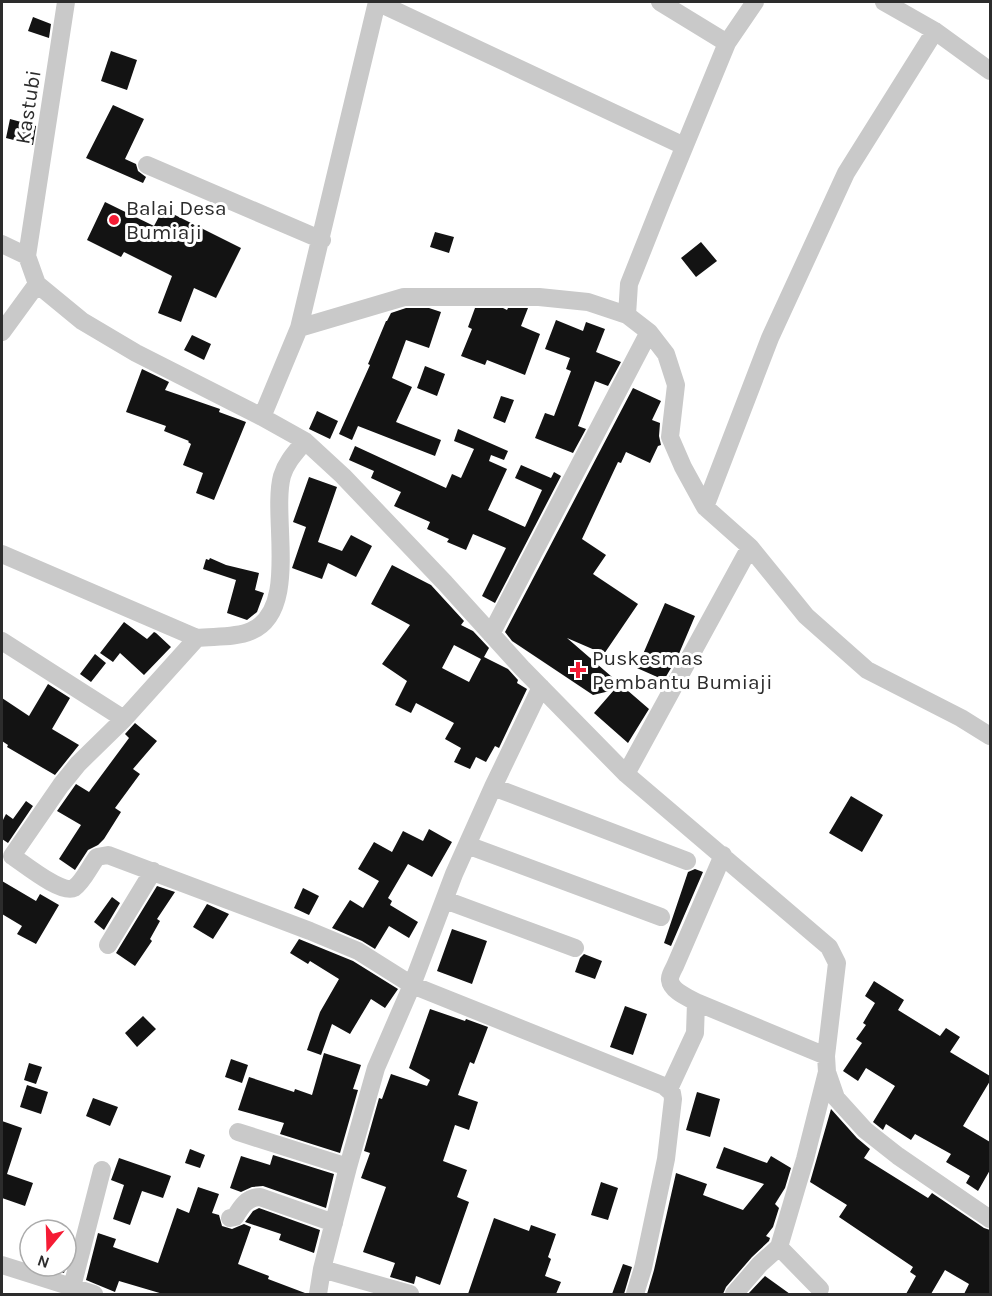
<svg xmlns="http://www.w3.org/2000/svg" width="992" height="1296" viewBox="0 0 992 1296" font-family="Karla,sans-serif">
<rect width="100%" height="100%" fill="#fff"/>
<path fill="#131313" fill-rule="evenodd" d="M33 17 51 24 49 38 28 31Z
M111 51 137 60 127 90 101 81Z
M113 105 144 119 125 159 136 164 138 171 146 177 143 183 86 158Z
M10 119 36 126 33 145 6 138Z
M105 202 154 226 163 209 241 248 216 298 194 288 181 322 158 313 172 276 124 252 121 257 87 240Z
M435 232 454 237 449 253 430 247Z
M701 242 717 261 696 277 681 258Z
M406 308H429L441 312 429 348 406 340 392 378 412 387 396 422 441 440 435 456 358 426 352 440 339 434 370 365 368 364 386 321H387L391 313Z
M475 308H503L507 310 508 308H528L521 326 540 334 525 375 487 360 485 365 461 356 472 329 468 327Z
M556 320 583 331 586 322 605 329 596 352 621 362 608 386 595 381 578 426 586 429 573 453 535 438 545 413 554 416 571 371 566 369 570 358 545 349Z
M192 335 211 344 204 360 184 350Z
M425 366 445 374 437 396 417 388Z
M142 369 169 382 165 390 220 409 219 412 246 422 214 500 196 493 203 473 183 465 191 444 188 442 189 441 164 431 166 426 126 412Z
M633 388 661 401 652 420 660 423 659 436 661 445 658 446 650 463 626 452 621 463 618 462 582 539 606 555 593 574 638 604 604 654 567 638 649 709 628 743 594 713 614 690 593 695 512 641 505 632Z
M501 396 514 400 505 423 493 418Z
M317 411 338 421 330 439 309 429Z
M458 429 508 451 504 460 491 455 489 461 507 469 488 510 525 527 542 490 515 478 521 465 551 478 554 472 561 476 495 603 482 596 506 548 473 534 466 550 447 542 449 539 427 529 430 522 394 506 401 492 371 478 374 471 349 460 355 446 446 488 452 474 461 478 474 449 454 441Z
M309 477 337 487 318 542 342 551 351 535 372 546 356 577 328 563 322 579 292 568 306 527 293 522Z
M210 558 226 565 259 573 255 590 264 593 257 612 247 620 227 613 236 580 203 569 206 559 209 560Z
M392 565 431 585 464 621 461 625 473 631 489 648 484 657 508 669 518 680 517 683 527 689 499 748 495 746 486 762 476 757 470 769 454 762 461 748 445 739 454 723 416 703 411 713 395 705 407 681 382 664 410 625 371 604ZM454 645 481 659 469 682 442 668Z
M665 603 695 616 678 656 664 680 637 668Z
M124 622 147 639 154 632 156 633 171 647 144 675 120 653 113 662 100 653Z
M95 654 106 663 91 682 80 674Z
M48 684 70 698 52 729 79 745 55 775 7 747 8 745 2 741V698L29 716Z
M135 723 157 741 133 769 140 774 115 808 121 812 104 839 98 845 88 850 75 870 59 859 81 825 57 811 76 784 89 792 129 738 125 734Z
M851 796 883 815 862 852 829 833Z
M26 801 33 806 8 843 2 839V822L6 814 13 819Z
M429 829 452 842 432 877 408 864 388 898 392 901 390 905 418 922 409 938 389 926 375 949 362 941 332 928 350 900 363 908 379 881 358 869 374 842 392 852 403 831 423 841Z
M695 869 703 872 671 946 664 943 688 872Z
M2 881 36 901 40 894 59 905 36 944 17 934 22 926 2 914Z
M157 886 175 892 157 919 160 921 150 939 152 941 135 966 116 953Z
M303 888 319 896 309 915 294 908Z
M112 897 120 903 104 930 94 922Z
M207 904 229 914 213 939 193 927Z
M452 929 487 941 472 984 437 971Z
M299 939 353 961 398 989 385 1008 371 999 350 1034 332 1024 321 1055 307 1050 320 1012 339 979 310 961 308 964 290 953Z
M584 954 602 961 595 979 575 972 580 958Z
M874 981 904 1000 898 1010 940 1036 946 1028 960 1037 950 1052 990 1076V1081L963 1126 990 1142V1170L978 1191 966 1183 970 1176 946 1162 951 1154 915 1134 911 1140 886 1124 883 1130 873 1122 895 1086 866 1068 858 1081 843 1071 862 1043 856 1039 866 1025 863 1023 875 1003 865 996Z
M625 1006 647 1014 633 1055 610 1047Z
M430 1009 465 1021 466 1019 488 1027 474 1064 470 1062 458 1095 478 1102 469 1130 455 1125 443 1161 467 1170 457 1197 469 1202 440 1285 416 1276 414 1284 390 1277 395 1263 363 1252 386 1187 361 1178 370 1153 364 1151 379 1098 382 1099 391 1074 427 1086 430 1080 409 1068Z
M143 1016 156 1029 137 1047 125 1033Z
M324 1053 361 1065 353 1089 358 1090 340 1153 280 1134 284 1123 238 1110 249 1077 294 1092 295 1089 312 1095Z
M231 1059 248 1065 242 1083 225 1077Z
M29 1063 42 1067 36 1084 24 1080Z
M27 1085 48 1092 41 1114 20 1107Z
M697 1092 720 1099 710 1137 686 1130Z
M93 1098 118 1107 110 1126 86 1116Z
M831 1109 857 1138 870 1149 864 1158 928 1198 932 1193 984 1228 990 1230V1294H964L969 1284 945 1270 931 1294H906L916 1276 910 1272 913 1267 839 1217 847 1205 810 1182Z
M2 1121 22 1128 7 1174 33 1183 25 1206 2 1198Z
M724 1147 767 1163 771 1156 791 1168 785 1188 775 1204 779 1208 773 1227 766 1236 770 1238 769 1241 752 1257 726 1287 723 1294H647L654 1270 676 1173 707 1184 703 1195 743 1210 764 1184 716 1168Z
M190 1149 205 1155 200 1168 185 1163Z
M273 1155 334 1174 326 1208 263 1186 252 1187 241 1192 230 1188 241 1156 270 1165Z
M119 1158 171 1176 163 1198 142 1191 130 1225 113 1219 124 1185 111 1180Z
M601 1182 618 1188 608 1220 591 1215Z
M198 1187 219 1194 212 1213 219 1215 222 1226 232 1229 244 1224 251 1227 238 1264 269 1276 268 1279 305 1293V1294H163L119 1281 115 1292 86 1280 98 1233 116 1239 113 1247 158 1263 177 1208 189 1213Z
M259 1208 320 1230 314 1253 279 1240 281 1234 245 1222 253 1211Z
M494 1218 529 1231 531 1225 556 1234 548 1257 551 1259 545 1276 561 1282 556 1294H468Z
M623 1264 632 1267 624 1294H612Z
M43 1266H66L64 1273Z
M765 1276 790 1294H748Z"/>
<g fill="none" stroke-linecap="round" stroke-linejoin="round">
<path stroke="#c9c9c9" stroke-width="18" d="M66 2 27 256 37 284 82 321 136 353 262 417 305 441 343 476 445 583 522 668 626 774 829 947 837 963 826 1056 827 1072 836 1098 865 1130 898 1156 990 1219
M660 2 727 43
M884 2 935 31 990 71
M147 165 322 240
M2 244 27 256
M627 315 629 284 662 201 727 43 755 2
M299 328 377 2 684 146
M2 332 37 284
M262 417 299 328 404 297H539L588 302 627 315 649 332 666 354 676 385 670 437 683 467 705 507 750 547 626 774
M705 507 770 338 846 173 935 31
M750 547 806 616 867 670 961 718 990 736
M2 554 197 638 124 719 78 764 61 785 12 856C23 863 62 895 74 888 83 882 90 866 97 857L108 855 310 931 358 951 412 985 664 1086 672 1093 673 1099 666 1159 643 1268 635 1294
M491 634 649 332
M197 638C214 636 235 638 251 631 300 610 271 517 282 476 286 462 296 452 305 441
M2 641 124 719
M493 787 687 861
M467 845 661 917
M723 855 675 966C673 970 669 977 670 980 671 991 689 998 696 1002L826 1056
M445 900 575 948
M108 945 153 871
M669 1089 695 1033 696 1002
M238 1132 348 1167
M230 1218 235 1217C241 1207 247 1197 260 1197L334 1223
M779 1247 820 1289
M2 1265 94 1294
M322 1269 410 1294
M72 1287 102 1170
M318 1294 322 1269 348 1167 376 1068 412 985 454 874 493 787 541 687
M734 1294 760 1264 779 1247 805 1159 827 1072"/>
</g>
<g fill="#f51c35" stroke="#fff" stroke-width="2">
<circle cx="114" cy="220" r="6"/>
<path d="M575 661h6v6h6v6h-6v6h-6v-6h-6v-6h6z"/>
</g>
<g text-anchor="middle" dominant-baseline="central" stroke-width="6" stroke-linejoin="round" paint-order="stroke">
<g font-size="21" fill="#2c2c2c" stroke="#fff">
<text transform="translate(28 107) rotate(-81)">Kastubi</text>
</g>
<g font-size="21" fill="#2c2c2c" stroke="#fff" text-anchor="start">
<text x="126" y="208">Balai Desa<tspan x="126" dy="24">Bumiaji</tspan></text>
<text x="592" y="658">Puskesmas<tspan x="592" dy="24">Pembantu Bumiaji</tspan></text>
</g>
</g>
<rect width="992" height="1296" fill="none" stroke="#2c2c2c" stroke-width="6"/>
<g transform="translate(48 1248) rotate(199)"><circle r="28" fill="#ffffff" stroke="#ababab" stroke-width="1.5"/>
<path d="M0-4.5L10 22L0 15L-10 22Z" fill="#f51c35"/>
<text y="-9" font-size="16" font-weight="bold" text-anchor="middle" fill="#2c2c2c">N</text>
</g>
</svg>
